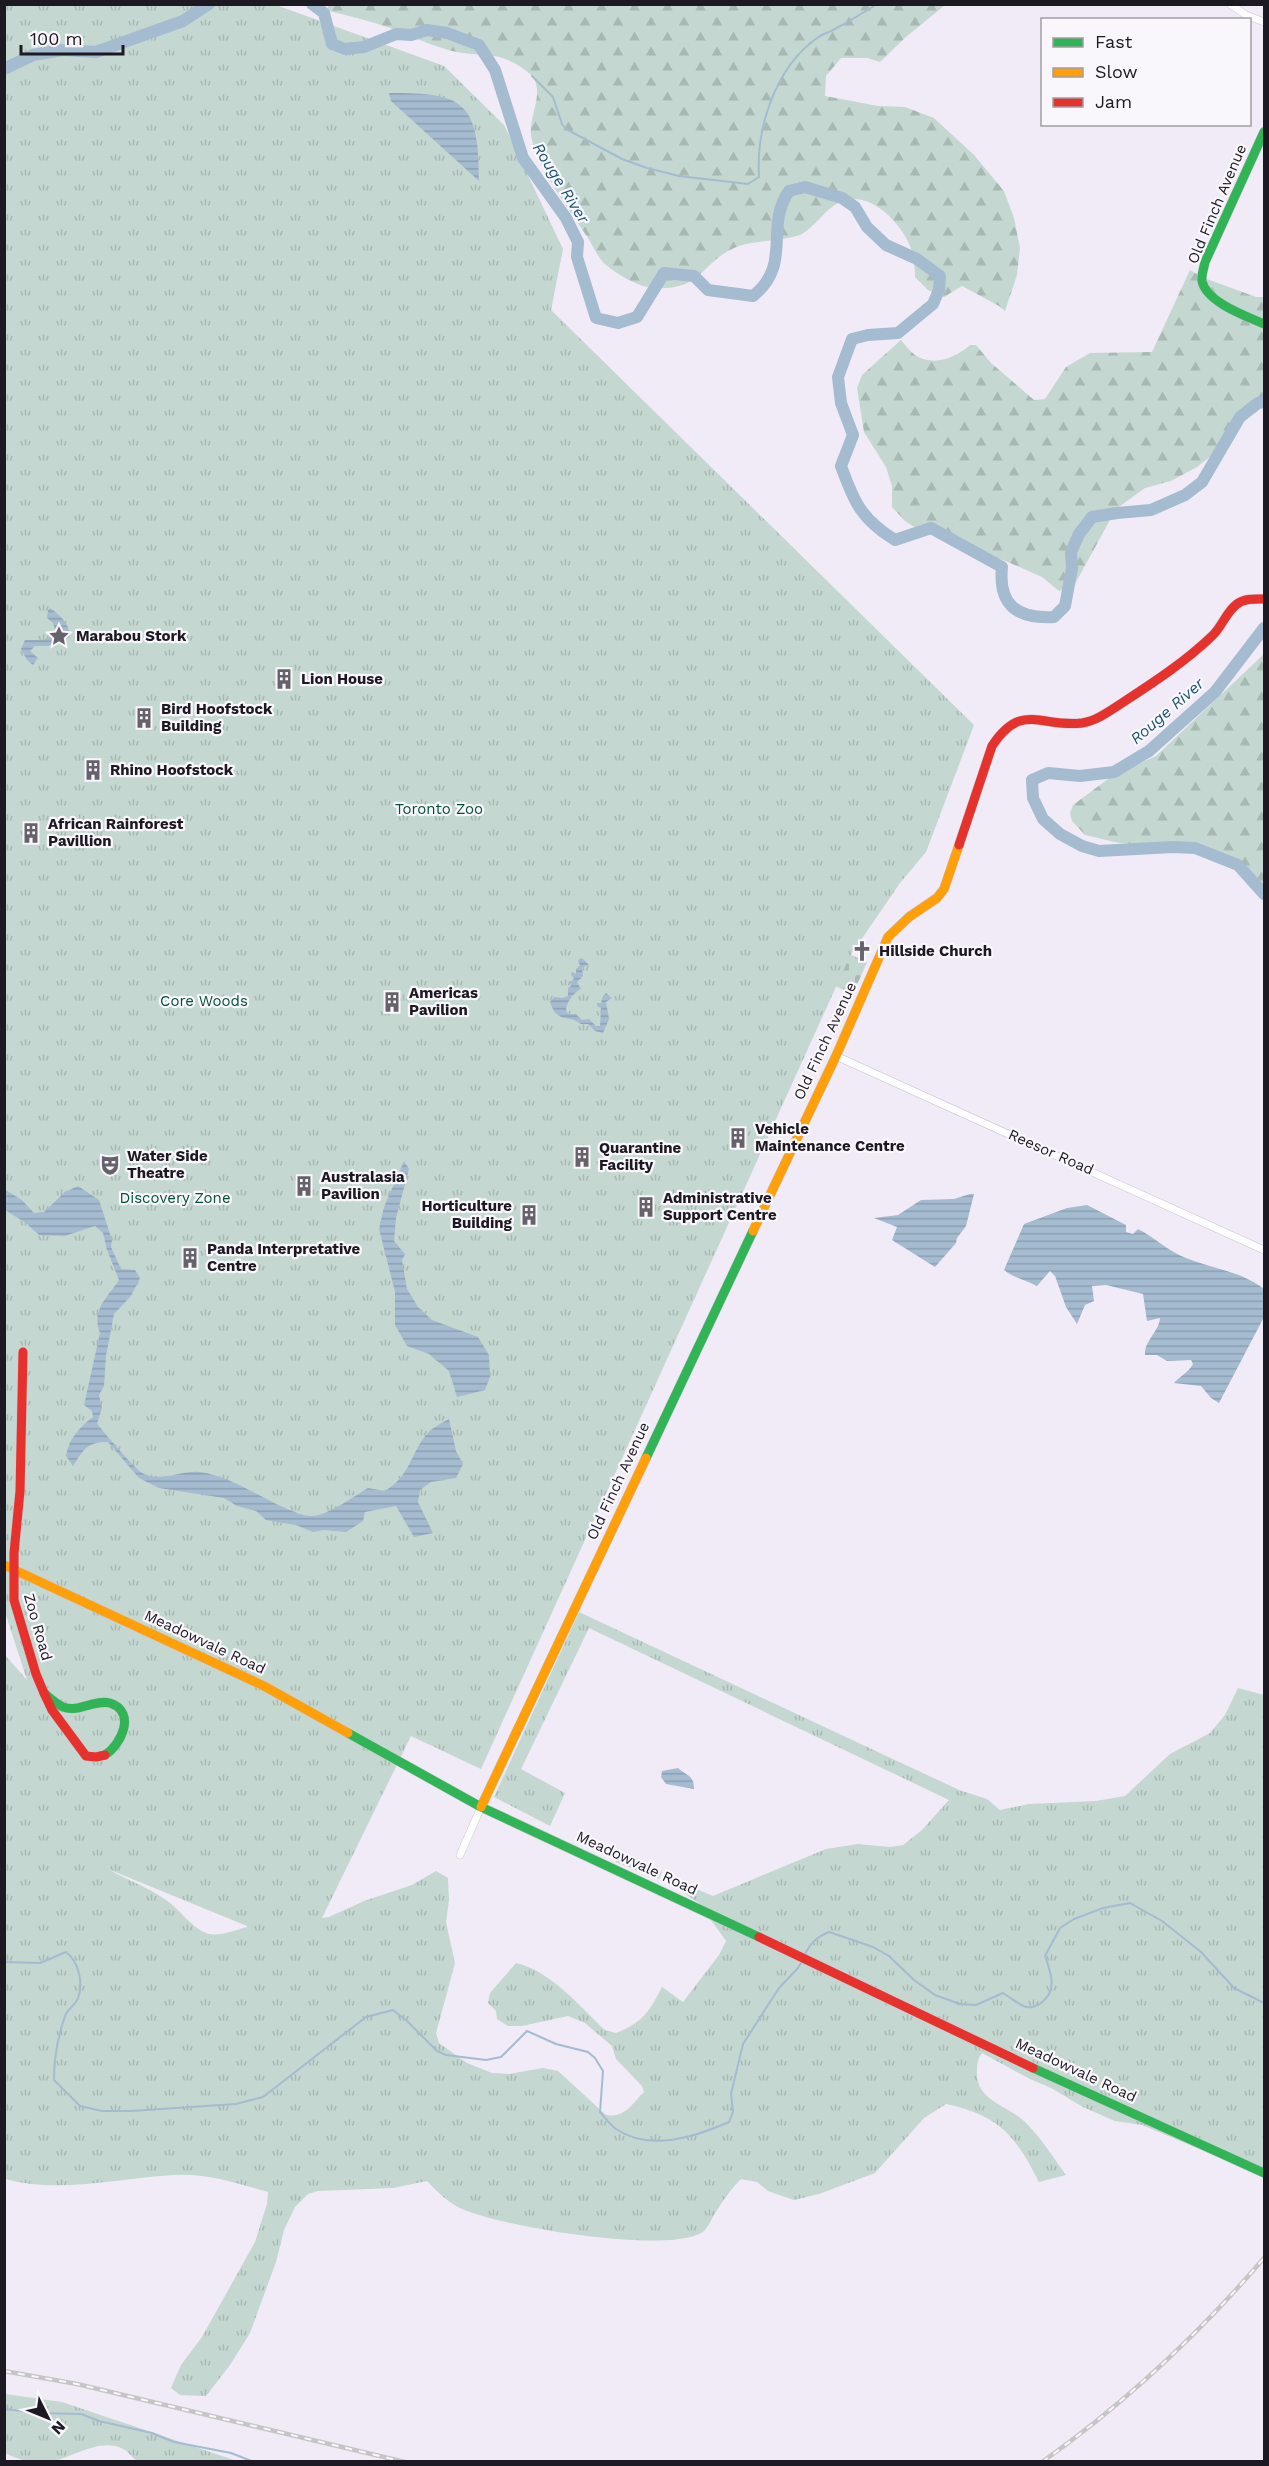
<svg xmlns="http://www.w3.org/2000/svg" width="1269" height="2466" viewBox="0 0 1269 2466" font-family="'Work Sans',sans-serif">
<defs>
<pattern id="forest-firs" width="22" height="20" patternUnits="userSpaceOnUse" patternTransform="scale(1.5)"><rect width="22" height="20" fill="#c4d8d1"/><path d="M5 1l3.5 6h-7zM16 11l3.5 6h-7z" fill="#a8b9b3"/></pattern>
<pattern id="cemetery-stones" width="16" height="16" patternUnits="userSpaceOnUse" patternTransform="scale(1.5)"><rect width="16" height="16" fill="#c4d7d1"/><path d="M2 7V4a2 2 0 0 1 4 0v3zM10 15v-3a2 2 0 0 1 4 0v3z" fill="#a8b8b3"/></pattern>
<pattern id="park-tufts" width="24" height="20" patternUnits="userSpaceOnUse" patternTransform="scale(1.5)"><rect width="24" height="20" fill="#c4d7d1"/><path d="M3 7l-1-3M5 7V3M7 7l1-3M15 17l-1-3M17 17v-4M19 17l1-3" fill="none" stroke="#a8b8b3"/></pattern>
<pattern id="water-rules" width="6" height="5" patternUnits="userSpaceOnUse" patternTransform="scale(1.5)"><rect width="6" height="5" fill="#a5bbd0"/><path d="M0 2.5h6" fill="none" stroke="#8da0b2"/></pattern>
</defs>
<rect width="100%" height="100%" fill="#f0ebf6"/>
<path fill="url(#forest-firs)" d="M327 5H945L906 37 880 62 867 58H841L826 76 825 96 878 106 905 107 934 118 974 155 1004 191 1014 218 1020 248 1017 275 1005 311 999 306 962 286 944 297 928 290 915 277C915 267 914 256 910 246 900 222 869 189 840 202 825 209 816 226 802 234 787 241 756 240 739 246 702 259 703 292 653 288 639 287 616 274 605 264 598 258 593 246 588 238 571 212 535 165 531 135 528 117 547 90 530 74 497 46 480 60 445 49 426 43 408 35 390 28 370 21 349 16 329 11Z
M1190 270 1204 278 1256 297H1264V402L1249 406 1231 434 1215 453 1197 467 1171 481 1145 488 1116 509 1075 584 1059 591 1042 577 1008 562 919 530 905 521 892 507V486L886 467 864 432 857 388 862 375 901 340C905 345 910 351 915 355 932 367 956 358 970 345H976L991 363 1034 400 1045 399 1066 367 1090 353 1152 352Z
M1264 654V889L1238 861 1202 849 1119 843 1085 835 1072 821 1070 813 1073 805 1112 776 1156 756Z
M619 1855 662 1872 659 1879 616 1862Z"/>
<path fill="url(#cemetery-stones)" d="M835 948 867 962 853 994 821 980Z"/>
<path fill="url(#park-tufts)" fill-rule="evenodd" d="M5 5H276L444 66 504 125 563 249 551 310 974 725 926 852 900 883 850 956 481 1769 411 1736 322 1918 329 1917 364 1901 412 1885 436 1871 448 1878 449 1900 446 1922 455 1963 436 2033 439 2043 467 2063 492 2073 509 2074 543 2068 558 2071 606 2115C625 2118 631 2105 644 2092L642 2086 616 2059 612 2046 585 2023 568 2016 522 2026H508L497 2019 496 2011 488 2003 490 1993 516 1963C551 1971 579 2006 605 2030L616 2033C642 2023 650 2011 662 1987L683 2002 719 1955 726 1941 699 1903 667 1882 670 1878 713 1896 826 1849 858 1844 890 1847 903 1845 922 1830 949 1800 589 1628 521 1769 565 1793 550 1826 494 1797 579 1612 959 1790 987 1799 1000 1810 1029 1804 1096 1801 1125 1796 1170 1754 1210 1733 1225 1715 1238 1688 1264 1695V2172L1228 2161 1142 2125 1115 2121 1083 2107 1051 2088 1030 2079 982 2053C978 2058 977 2065 977 2071 975 2101 1008 2105 1026 2123 1041 2138 1053 2157 1066 2175L1039 2182C1015 2135 1000 2116 946 2104L924 2118 875 2173 819 2194 794 2200 768 2191 757 2182 741 2179C730 2190 722 2202 714 2215 711 2220 708 2227 704 2231 673 2256 493 2226 458 2207 446 2201 437 2191 427 2181L393 2188 318 2191 308 2194 295 2207 284 2230 276 2262 250 2333 230 2365 206 2396 180 2395 171 2388 181 2365 202 2337 255 2242 267 2204 268 2192C236 2183 207 2173 174 2175 117 2178 61 2194 5 2179L4 1654 27 1680 4 1609ZM108 1869 247 1926V1927C234 1930 218 1938 206 1933 189 1926 181 1910 166 1900 148 1887 127 1880 108 1869Z
M5 2394 62 2402 237 2461H137C133 2458 128 2451 123 2449 100 2437 72 2458 50 2462 34 2464 19 2460 5 2453Z"/>
<path fill="url(#water-rules)" d="M389 93C465 92 479 103 479 181L391 101Z
M50 608C60 615 70 624 70 637L48 646H35L30 651 38 658 33 665 27 660 21 649 25 640H43L56 634 53 623 47 618 48 610Z
M582 958 589 965 582 967 583 976 577 982 581 989C574 992 566 1002 566 1011L568 1014H576L582 1020 589 1019 596 1026H600L601 1008 597 1006V1003H601L603 996 606 993 612 998 606 1002 609 1019 603 1033 595 1031 588 1024H581C568 1014 557 1024 550 1002L554 997 562 998 568 996V988L571 986 570 982 574 979 571 974 572 972 576 974V969L580 966 578 960Z
M404 1161 409 1169 396 1218 394 1241 405 1254 402 1260 407 1289 418 1307 432 1320 478 1337 489 1355 490 1377 485 1390 457 1397 449 1371 429 1354 407 1346 395 1325V1292L379 1229 384 1207Z
M78 1186 99 1200 112 1240 111 1247 121 1269 135 1270 140 1278 131 1296 114 1314 106 1356 104 1386 99 1395 102 1408 97 1424C104 1432 136 1471 144 1474 162 1482 182 1470 200 1472 230 1476 257 1496 285 1508 293 1511 302 1516 311 1516 326 1517 354 1496 368 1488L385 1491C410 1476 410 1455 426 1435 433 1427 440 1424 449 1419L456 1451 463 1464 456 1478 431 1482 420 1490 418 1502 433 1533 414 1537 396 1506 365 1512 363 1521 346 1532 324 1530 313 1532 296 1525 266 1520 256 1511 237 1506 224 1498 159 1488 139 1478 108 1442C88 1441 83 1450 73 1466L66 1456C69 1438 79 1428 93 1417L92 1411 84 1405 100 1333C91 1310 107 1298 119 1280L107 1250 103 1233 95 1226 65 1236 39 1235 26 1223 5 1210 4 1189 22 1200 34 1213 44 1212 65 1192Z
M970 1194H974L966 1226 957 1238 956 1243 935 1267 892 1240 897 1227 874 1218 898 1215 921 1200 954 1199Z
M1087 1205 1126 1225V1232L1133 1234 1138 1229C1154 1237 1169 1252 1186 1258 1213 1269 1241 1271 1264 1289V1317L1219 1403 1211 1398 1201 1386 1174 1383C1180 1376 1189 1372 1193 1364L1191 1360 1167 1361 1157 1355H1145C1144 1341 1159 1332 1160 1318L1147 1321 1143 1294 1106 1285 1092 1286 1094 1301 1085 1305 1077 1324 1066 1307 1055 1276 1050 1271 1037 1286C1026 1280 1014 1278 1004 1270L1024 1224 1067 1208Z
M678 1768C687 1776 694 1775 694 1789L666 1784 661 1777 662 1771Z"/>
<g fill="none" stroke-linecap="round" stroke-linejoin="round">
<path stroke="#a5bbd0" stroke-width="2" d="M532 76 553 97 562 124 566 129 622 159 647 168 679 176 748 184 759 177C756 128 775 68 817 38 822 34 828 33 833 30 848 22 863 13 877 4
M804 1956C810 1944 816 1937 829 1932L873 1947 889 1956 914 1980 935 1995 960 2004 976 2005 1003 1993C1010 1997 1020 2006 1027 2007 1032 2008 1037 2006 1041 2003 1058 1991 1051 1973 1045 1956L1060 1928 1074 1919 1103 1908 1130 1903 1162 1921 1201 1952 1234 1988 1264 2003
M4 1962 40 1963 66 1952C78 1961 84 1983 78 1998 76 2005 67 2009 65 2016 58 2036 54 2060 54 2080L80 2106 102 2111H131L236 2104 263 2097 366 2017 393 2010 407 2021 437 2051 446 2055 486 2060 501 2057 527 2031 556 2044 588 2052 595 2058 603 2071 600 2112C605 2117 610 2125 616 2129 650 2152 695 2137 729 2122L733 2112 731 2094 743 2044 779 1988 798 1968 802 1961
M4 2409 38 2413 81 2414 99 2421 152 2433 174 2442 231 2453 254 2462"/>
<path stroke="#a5bbd0" stroke-width="12" d="M312 4 324 13 332 44 345 49 364 47 396 34 411 35 427 30 447 33 479 45 495 70 523 158 566 218 578 242 577 257 596 318 618 323 637 317 664 273 694 276 708 290 753 296C793 264 764 227 789 191L805 187 842 198 855 207 867 227 886 245 917 259 940 276 939 290 933 304 898 333 868 335 852 339 838 377 841 403 853 435 841 466C854 502 861 519 895 540L931 528 1002 567C998 606 1018 619 1054 617L1065 606 1072 568 1071 552 1079 534 1092 517 1117 513 1151 510 1185 495 1202 482 1240 417 1258 403 1264 402
M4 69 33 55 63 50 96 52 183 21 209 4
M1264 628 1215 692 1149 751 1114 772 1080 776 1048 773 1032 780 1033 798 1043 819 1060 834 1082 846 1099 851 1173 847 1195 848 1238 865 1264 894"/>
<g stroke="#cac5cf" stroke-width="8">
<path id="street" d="M1230 4 1246 15 1264 22
M836 1056 1264 1250
M460 1855 481 1807"/>
</g>
<g stroke="#cac5cf" stroke-width="10">
<path id="fast" d="M1264 132 1205 262C1204 268 1201 275 1202 281 1206 302 1246 316 1264 324
M646 1458 753 1231
M44 1693C50 1698 56 1704 63 1707 79 1713 94 1699 110 1703 137 1712 121 1745 105 1755
M348 1733 481 1807 759 1937
M1033 2068 1264 2173"/>
</g>
<g stroke="#cac5cf" stroke-width="10">
<path id="slow" d="M753 1231 836 1056 888 937 909 917 937 898 944 889 959 845
M4 1565 264 1686 348 1733
M481 1807 646 1458"/>
</g>
<g stroke="#cac5cf" stroke-width="10">
<path id="jam" d="M959 845 992 746C1022 701 1040 728 1082 723 1096 721 1108 712 1119 705 1151 684 1184 663 1212 636 1222 627 1226 612 1237 604 1245 598 1255 599 1264 599
M23 1352 20 1491 14 1553V1600L36 1674 44 1693 52 1710 86 1756 96 1757 105 1755
M759 1937 1033 2068"/>
</g>
<use href="#street" stroke="#fdfcfe" stroke-width="7"/>
<use href="#fast" stroke="#30b455" stroke-width="9"/>
<use href="#slow" stroke="#ff9f0a" stroke-width="9"/>
<use href="#jam" stroke="#e5322d" stroke-width="9"/>
<g stroke="#c5c4c6" stroke-width="4.5">
<path id="rail" d="M4 2371 77 2384 405 2462
M1042 2462C1124 2404 1199 2334 1264 2258"/>
</g>
<use href="#rail" stroke="#f9f7fc" stroke-width="2" stroke-dasharray="7" stroke-linecap="butt"/>
</g>
<defs>
<g id="sight-bare" transform="scale(1.62)"><path d="M0-6L1.8-2.2L6-1.7L2.9 1.2L3.7 5.4L0 3.3L-3.7 5.4L-2.9 1.2L-6-1.7L-1.8-2.2Z" fill="#66626c" stroke="#f9f7fc" stroke-width="2.5" paint-order="stroke"/></g>
<g id="building-bare" transform="scale(1.62)"><path d="M-4-6H4V6H1V3H-1V6H-4ZM-2.5-4.3h1.7v1.8h-1.7ZM.8-4.3h1.7v1.8H.8ZM-2.5-1h1.7V.8h-1.7ZM.8-1h1.7V.8H.8Z" fill="#66626c" stroke="#f9f7fc" stroke-width="2.5" paint-order="stroke"/></g>
<g id="church-bare" transform="scale(1.62)"><path d="M-1.2-6h2.4v3.5h3.3v2.4h-3.3V6h-2.4V-.1h-3.3v-2.4h3.3Z" fill="#66626c" stroke="#f9f7fc" stroke-width="2.5" paint-order="stroke"/></g>
<g id="theatre-bare" transform="scale(1.62)"><path d="M-5-5.5Q0-4 5-5.5V0Q5 5 0 6Q-5 5-5 0ZM-3.3-2.5H-1v1.5H-3.3ZM1-2.5H3.3v1.5H1ZM-2.8 1Q0 5.5 2.8 1Z" fill="#66626c" stroke="#f9f7fc" stroke-width="2.5" paint-order="stroke"/></g>
</defs>
<g fill-rule="evenodd">
<use href="#sight-bare" x="59" y="636"/>
<use href="#building-bare" x="284" y="679"/>
<use href="#building-bare" x="144" y="718"/>
<use href="#building-bare" x="93" y="770"/>
<use href="#building-bare" x="31" y="833"/>
<use href="#church-bare" x="862" y="951"/>
<use href="#building-bare" x="392" y="1002"/>
<use href="#building-bare" x="738" y="1138"/>
<use href="#building-bare" x="582" y="1157"/>
<use href="#theatre-bare" x="110" y="1165"/>
<use href="#building-bare" x="304" y="1186"/>
<use href="#building-bare" x="646" y="1207"/>
<use href="#building-bare" x="529" y="1215"/>
<use href="#building-bare" x="190" y="1258"/>
</g>
<g text-anchor="middle" dominant-baseline="central" stroke-width="4.5" stroke-linejoin="round" paint-order="stroke">
<g font-size="15" fill="#1c1922" stroke="#f9f7fc">
<text transform="translate(1217 204) rotate(-67)">Old Finch Avenue</text>
<text transform="translate(825 1041) rotate(-65)">Old Finch Avenue</text>
<text transform="translate(1051 1152) rotate(24)">Reesor Road</text>
<text transform="translate(618 1481) rotate(-65)">Old Finch Avenue</text>
<text transform="translate(38 1627) rotate(74)">Zoo Road</text>
<text transform="translate(205 1642) rotate(25)">Meadowvale Road</text>
<text transform="translate(637 1863) rotate(25)">Meadowvale Road</text>
<text transform="translate(1076 2070) rotate(25)">Meadowvale Road</text>
</g>
<g font-size="15" font-weight="bold" fill="#1c1922" stroke="#f9f7fc" text-anchor="start">
<text x="76" y="636">Marabou Stork</text>
<text x="301" y="679">Lion House</text>
<text x="161" y="709">Bird Hoofstock<tspan x="161" dy="17">Building</tspan></text>
<text x="110" y="770">Rhino Hoofstock</text>
<text x="48" y="824">African Rainforest<tspan x="48" dy="17">Pavillion</tspan></text>
<text x="879" y="951">Hillside Church</text>
<text x="409" y="993">Americas<tspan x="409" dy="17">Pavilion</tspan></text>
<text x="755" y="1129">Vehicle<tspan x="755" dy="17">Maintenance Centre</tspan></text>
<text x="599" y="1148">Quarantine<tspan x="599" dy="17">Facility</tspan></text>
<text x="127" y="1156">Water Side<tspan x="127" dy="17">Theatre</tspan></text>
<text x="321" y="1177">Australasia<tspan x="321" dy="17">Pavilion</tspan></text>
<text x="663" y="1198">Administrative<tspan x="663" dy="17">Support Centre</tspan></text>
<text x="512" y="1206" text-anchor="end">Horticulture<tspan x="512" dy="17">Building</tspan></text>
<text x="207" y="1249">Panda Interpretative<tspan x="207" dy="17">Centre</tspan></text>
</g>
<g font-size="15" fill="#035036" stroke="#f9f7fc">
<text x="439" y="809">Toronto Zoo</text>
<text x="204" y="1001">Core Woods</text>
<text x="175" y="1198">Discovery Zone</text>
</g>
<g font-size="16" font-style="italic" fill="#1b5476" stroke="#f9f7fc">
<text transform="translate(561 183) rotate(58)">Rouge River</text>
<text transform="translate(1167 711) rotate(-41)">Rouge River</text>
</g>
</g>
<rect width="1269" height="2466" fill="none" stroke="#1c1922" stroke-width="12"/>
<rect x="1041" y="18" width="210" height="108" fill="#f9f7fc" stroke="#a19ea5" stroke-width="1.5"/>
<rect x="1053" y="38" width="30" height="9" fill="#30b455" stroke="#a19ea5" stroke-width="1.5"/>
<text x="1095" y="48" font-size="18" fill="#1c1922">Fast</text>
<rect x="1053" y="68" width="30" height="9" fill="#ff9f0a" stroke="#a19ea5" stroke-width="1.5"/>
<text x="1095" y="78" font-size="18" fill="#1c1922">Slow</text>
<rect x="1053" y="98" width="30" height="9" fill="#e5322d" stroke="#a19ea5" stroke-width="1.5"/>
<text x="1095" y="108" font-size="18" fill="#1c1922">Jam</text>
<g transform="translate(48 2418) rotate(133)" stroke="#f9f7fc" stroke-width="4.5" paint-order="stroke">
<path d="M0-4.5L10 22L0 15L-10 22Z" fill="#1c1922"/>
<text y="-9" font-size="16" font-weight="bold" text-anchor="middle" fill="#1c1922">N</text>
</g>
<path d="M21 45v9h102v-9" fill="none" stroke="#1c1922" stroke-width="3"/>
<text x="30" y="45" font-size="18" fill="#1c1922" stroke="#f9f7fc" stroke-width="4.5" paint-order="stroke">100 m</text>
</svg>
